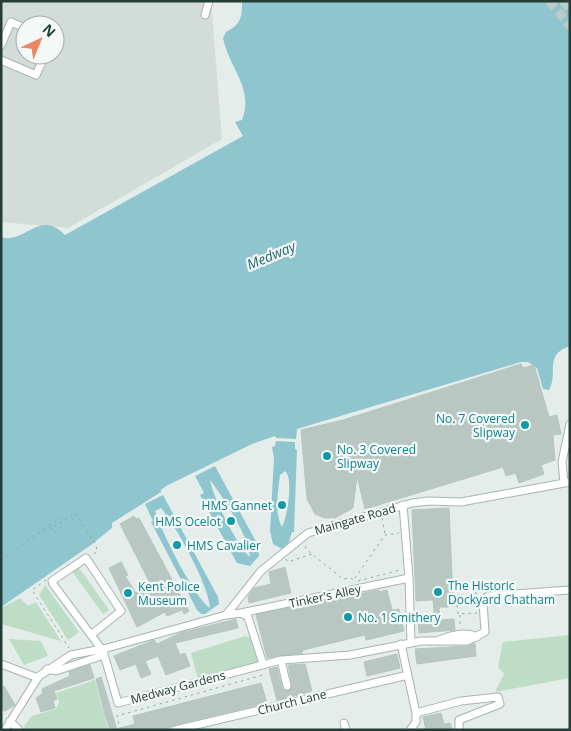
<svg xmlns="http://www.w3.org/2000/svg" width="571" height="731" viewBox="0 0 571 731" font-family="'Open Sans',sans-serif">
<rect width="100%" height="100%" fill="#e4ede9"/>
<path fill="#d2dcd8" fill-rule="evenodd" d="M1 1H211L222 139 68 228 1 222ZM25 25H55V55H25Z"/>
<path fill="#beddc6" d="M77 565 109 610 103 614 71 570Z
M45 585 79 632 68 640 39 595Z
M20 598 28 606 36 602 61 641 1 624V608Z
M570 635V678L495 692 504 674 498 667 503 642Z
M245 636 251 638 259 664 198 680 191 653Z
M9 639 41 641 48 656 24 665Z
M95 680 108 730H26L24 726 32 716 56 709 59 702 56 693Z"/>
<path fill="#8ec5cf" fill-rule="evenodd" d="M242 1H570V346C543 355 559 373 549 390L543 389 537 368 528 362H521L297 429 296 439 276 438 275 436 252 444 166 486 161 490V492L112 523V528L91 545 1 607V237C25 245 39 208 65 235L243 136 235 122 242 120C254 88 230 70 223 38L226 32C241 24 242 18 242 1Z
M276 441 295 442V449L297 450 294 532H292L289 542 282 549 273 544 270 531 274 458 272 447 275 446ZM285 471C294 478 287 518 282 527 274 512 278 492 280 475Z
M215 466 259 547V556L250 566 237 563 200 495 204 493 195 476ZM210 480C223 497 249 536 250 557 237 546 213 497 210 480Z
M163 495 218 597 219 604 205 614H201L197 610 151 522 153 521 145 504ZM161 508C176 526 209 585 210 608 194 597 161 531 155 511Z"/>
<path fill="#b9c7c2" stroke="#b6c6bf" d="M521 364 523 368 534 365 549 417 557 415 561 434 553 435 555 460 541 465 544 474 519 483 516 473 506 476 503 467 365 509 357 476 353 508 335 518H325L315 514 307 499 301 430 343 420Z
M449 508 453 599H447L448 607H439L440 620 454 619 455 630 419 633 418 616 433 615 434 610 433 600 416 601 412 510Z
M134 516 136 519 139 518 189 611 184 614 182 610 167 616 165 612 137 627 109 568 121 562 128 575 125 576 136 593 151 585 120 524Z
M285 567 291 593 249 603 248 596 254 588 271 584 269 572Z
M379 590V592L387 590 392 610 399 609 404 631 366 640 365 635 303 650 302 653 267 658 256 615Z
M236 619 238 628 175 643 180 655 185 653 190 666 166 675 158 656 145 661 151 674 141 678 136 664 120 670 114 656 154 640 157 644 180 633Z
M475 643 476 656 417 664 415 649 467 646Z
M397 654 400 668 367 676 364 662Z
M305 664 312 691 277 701 269 669 277 667 282 688 288 691 292 685 288 665Z
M90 665 94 678 54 691 57 699 53 701 55 708 41 712 36 698 43 693 42 689 70 676 69 672Z
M101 677 106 693 117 730H110L105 715 96 679Z
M261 683 267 703 174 725 165 730H120V728L135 724 133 716Z
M4 686 15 705 5 711 1 709V687Z
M441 713 444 724 450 723 452 730H426L423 717Z"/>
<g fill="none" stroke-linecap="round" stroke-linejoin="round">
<path stroke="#becac5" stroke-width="9" stroke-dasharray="9 4.5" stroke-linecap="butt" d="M549 1 570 26
M563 1 570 9"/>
<g stroke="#a7b5b0" stroke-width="9">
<path id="minor" d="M205 15 209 1
M1 45 11 22 25 28
M1 60 36 75 45 55
M564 483 562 462 570 424
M403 505 409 578 411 642
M241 613 409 578
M226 615 241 613 248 617 263 664
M91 635 121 611 86 558 52 581 53 584 103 651 118 703 281 660 350 655 421 641H467L485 632 483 602 488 596 570 590
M439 640C450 635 466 631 477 637
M401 644 416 713V722L410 730
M281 660 287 686
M1 664 38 678
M47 669 56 671 104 655
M416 713 461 701 498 697 500 704 459 720V730
M10 721 19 730
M344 723 346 730
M5 730 39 676 71 655 107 648 226 615 261 571 308 533 412 503 428 501 461 502 570 482
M175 730 408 675"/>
</g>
<path stroke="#85afa2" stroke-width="1" stroke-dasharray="2.5 4" stroke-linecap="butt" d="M382 518 385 534
M49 525 65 516
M51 528 54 533 64 525
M305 546 307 550 343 579 350 578 356 581
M286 559 288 562 312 554
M1 560 49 526 51 528 75 513 96 545 97 552 91 555
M355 578 385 535 399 533
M46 580 32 590 69 648
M358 581 400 570
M476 592V599
M457 605 458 614 477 613
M460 615V626
M120 730 117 716 263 675V673"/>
<use href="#minor" stroke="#fff" stroke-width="7"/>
<path stroke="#85afa2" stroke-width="1" stroke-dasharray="2.5 4" stroke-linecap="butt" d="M356 587 357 591"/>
</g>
<g fill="#0f9aa8" stroke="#f4f9f7" stroke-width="2">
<circle cx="525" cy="425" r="5"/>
<circle cx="327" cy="456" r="5"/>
<circle cx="282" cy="505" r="5"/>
<circle cx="231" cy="521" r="5"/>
<circle cx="177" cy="545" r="5"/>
<circle cx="438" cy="592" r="5"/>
<circle cx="128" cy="593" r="5"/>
<circle cx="348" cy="617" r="5"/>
</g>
<g text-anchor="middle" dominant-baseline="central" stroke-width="4.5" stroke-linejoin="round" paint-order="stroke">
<g font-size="12" fill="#0d838f" stroke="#f4f9f7" text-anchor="start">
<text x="515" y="418" text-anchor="end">No. 7 Covered<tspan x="515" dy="14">Slipway</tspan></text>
<text x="337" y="449">No. 3 Covered<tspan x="337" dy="14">Slipway</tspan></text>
<text x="272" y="505" text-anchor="end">HMS Gannet</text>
<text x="221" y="521" text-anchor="end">HMS Ocelot</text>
<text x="187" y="545">HMS Cavalier</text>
<text x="448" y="585">The Historic<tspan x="448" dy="14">Dockyard Chatham</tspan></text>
<text x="138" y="586">Kent Police<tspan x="138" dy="14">Museum</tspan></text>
<text x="358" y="617">No. 1 Smithery</text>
</g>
<g font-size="12" fill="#243d37" stroke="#f4f9f7">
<text transform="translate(355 519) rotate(-16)">Maingate Road</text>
<text transform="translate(325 596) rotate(-12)">Tinker's Alley</text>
<text transform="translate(178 687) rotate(-15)">Medway Gardens</text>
<text transform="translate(292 702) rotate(-14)">Church Lane</text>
</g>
<g font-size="14" font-style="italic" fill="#206877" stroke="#f4f9f7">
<text transform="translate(271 255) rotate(-23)">Medway</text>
</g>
</g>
<rect width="571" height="731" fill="none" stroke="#243d37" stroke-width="5"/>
<g transform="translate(40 40) rotate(44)"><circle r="24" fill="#f4f9f7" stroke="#a1aeaa"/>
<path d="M0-4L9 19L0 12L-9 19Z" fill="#ec8562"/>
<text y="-8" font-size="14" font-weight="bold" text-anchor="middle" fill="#243d37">N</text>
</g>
</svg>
